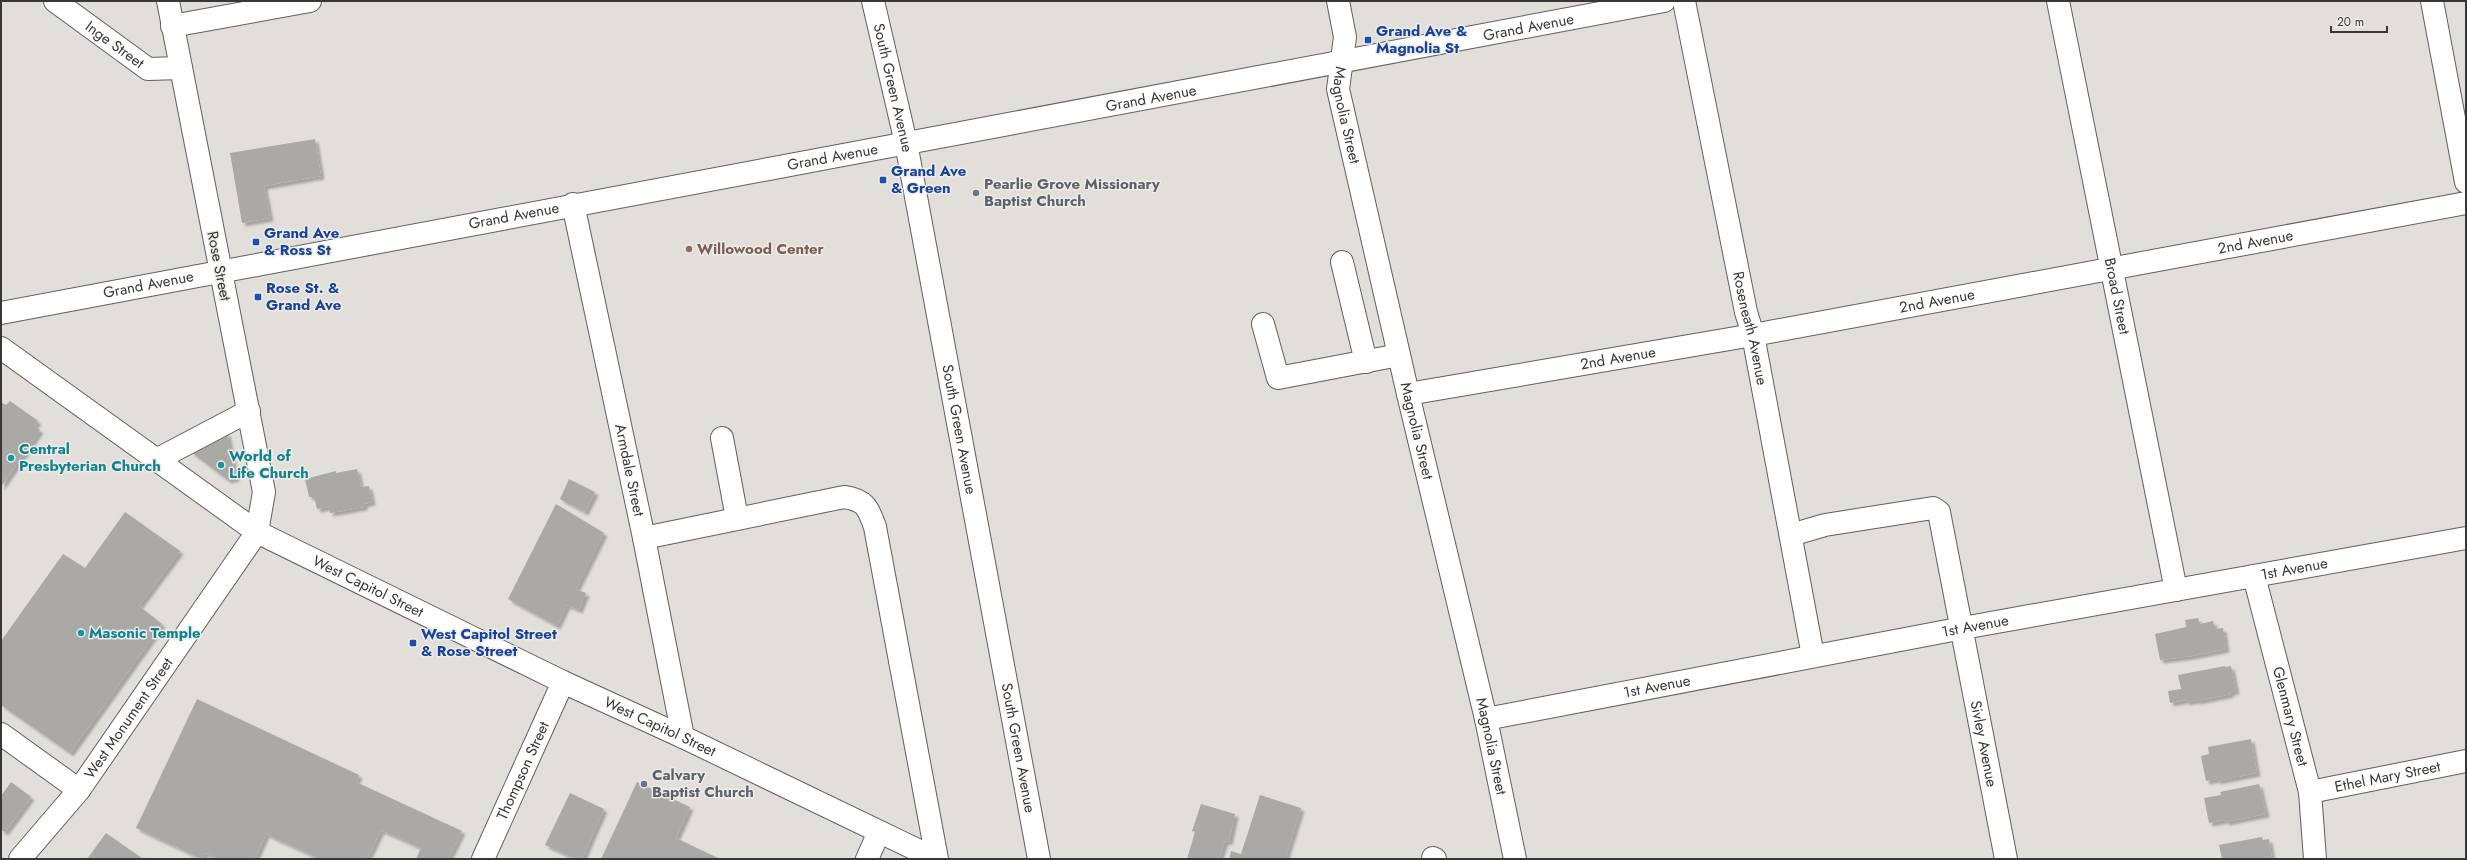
<svg xmlns="http://www.w3.org/2000/svg" width="2467" height="860" viewBox="0 0 2467 860" font-family="Jost,sans-serif">
<defs>
<filter id="shadow"><feDropShadow dx="3.5" dy="3.5" stdDeviation="1" flood-color="#0004"/></filter>
</defs>
<rect width="100%" height="100%" fill="#e2dfdb"/>
<path fill="#aba9a5" filter="url(#shadow)" d="M315 139 321 176 264 186 270 218 242 223 230 153Z
M10 401 38 421 34 426 40 430 1 487V402L6 405Z
M227 432 236 478 228 480 191 452Z
M357 469 361 487 369 486 372 502 364 504V507L330 513 329 507 317 509 314 497H309L305 479 336 471V473Z
M569 479 595 492 585 512 560 499Z
M556 504 604 533 576 589 586 593 579 610 567 605 557 626 508 599Z
M125 512 180 551 139 606 162 624 70 753 1 705V641L63 554 85 568Z
M2198 618 2200 624 2213 621 2215 629 2223 628 2226 649 2192 656 2160 660 2155 634 2186 627 2185 620Z
M2225 666V667L2231 666 2236 691 2230 692 2231 694 2197 701 2196 700 2186 702V700L2170 703 2168 691 2181 689 2178 675Z
M197 699 359 775 356 782 462 831 448 859H416L421 848 381 830 367 859H315L316 857 266 834 255 859H217L205 853 202 859 136 828Z
M2251 739 2257 773 2217 781V779L2206 781 2201 756 2209 754 2208 747Z
M11 782 31 797 5 832 1 830V796Z
M637 782 690 807 676 838 720 859H601Z
M2259 784 2266 814 2226 822 2225 820 2209 823 2204 798 2221 795 2220 792Z
M570 793 604 809 582 859H576L545 845Z
M1260 795 1301 808 1285 859H1229L1231 851 1241 854Z
M1201 804 1235 814 1229 842 1225 841 1219 859H1187L1195 832 1192 831Z
M106 833 143 859H87Z
M2262 837 2263 840 2269 839 2272 859H2222L2219 845Z"/>
<g fill="none" stroke-linecap="round" stroke-linejoin="round">
<g stroke="#615f5c" stroke-width="24">
<g id="minor">
<path id="s1" d="M55 1 148 69 181 68"/>
<path id="s2" d="M873 1 906 143 1039 859"/>
<path id="s3" d="M1338 1 1345 37 1338 89 1408 394 1486 719 1515 859"/>
<path id="s4" d="M1684 1 1746 312 1753 335 1813 656"/>
<path id="s5" d="M2058 1 2176 590"/>
<path d="M2432 1 2466 182"/>
<path d="M172 26 310 1"/>
<path id="s6" d="M573 204 644 538 683 737"/>
<path d="M1342 262 1366 362"/>
<path id="s7" d="M1 313C555 205 1110 109 1664 1"/>
<path d="M1263 324 1278 378 1399 355"/>
<path id="s8" d="M1408 394 1753 335 2466 203"/>
<path d="M722 438 737 518"/>
<path d="M156 460 249 411"/>
<path id="s9" d="M1791 535 1825 525 1933 508 1939 512 2006 859"/>
<path d="M644 538 844 497C865 500 868 507 875 527L937 859"/>
<path id="s10" d="M2254 576 2310 792 2315 859"/>
<path id="s11" d="M1486 719 1963 628 2466 538"/>
<path d="M1 734 79 790"/>
<path id="s12" d="M2310 792 2466 761"/>
<path d="M1433 858 1435 859"/>
<path id="s13" d="M20 859 79 790 257 532 264 492 168 1"/>
<path id="s14" d="M483 859 563 682"/>
<path d="M867 859 879 832"/>
</g>
</g>
<g stroke="#615f5c" stroke-width="24">
<g id="major">
<path id="s15" d="M1 348 257 532 563 682 683 737 936 859"/>
</g>
</g>
<use href="#minor" stroke="#fff" stroke-width="22"/>
<use href="#major" stroke="#fff" stroke-width="22"/>
</g>
<g fill="#1a4fb4" stroke="#efece8" stroke-width="1.5">
<rect x="1364" y="36" width="8" height="8" rx="2"/>
<rect x="879" y="176" width="8" height="8" rx="2"/>
<rect x="252" y="238" width="8" height="8" rx="2"/>
<rect x="254" y="293" width="8" height="8" rx="2"/>
<rect x="409" y="639" width="8" height="8" rx="2"/>
</g>
<g fill="#6b7280" stroke="#efece8" stroke-width="1.5">
<circle cx="976" cy="193" r="4"/>
<circle cx="644" cy="784" r="4"/>
</g>
<circle fill="#8d6e63" stroke="#efece8" stroke-width="1.5" cx="689" cy="249" r="4"/>
<g fill="#0f9aa8" stroke="#efece8" stroke-width="1.5">
<circle cx="11" cy="458" r="4"/>
<circle cx="221" cy="465" r="4"/>
<circle cx="81" cy="633" r="4"/>
</g>
<g text-anchor="middle" dominant-baseline="central" stroke-width="3" stroke-linejoin="round" paint-order="stroke">
<g font-size="15" fill="#383736" stroke="#efece8">
<text stroke="none"><textPath href="#s7" startOffset="1554">Grand Avenue</textPath></text>
<text stroke="none"><textPath href="#s1" startOffset="74">Inge Street</textPath></text>
<text stroke="none"><textPath href="#s2" startOffset="89">South Green Avenue</textPath></text>
<text stroke="none"><textPath href="#s7" startOffset="1170">Grand Avenue</textPath></text>
<text stroke="none"><textPath href="#s3" startOffset="116">Magnolia Street</textPath></text>
<text stroke="none"><textPath href="#s7" startOffset="846">Grand Avenue</textPath></text>
<text stroke="none"><textPath href="#s7" startOffset="522">Grand Avenue</textPath></text>
<text stroke="none"><textPath href="#s8" startOffset="861">2nd Avenue</textPath></text>
<text transform="translate(219 266) rotate(79)">Rose Street</text>
<text stroke="none"><textPath href="#s7" startOffset="150">Grand Avenue</textPath></text>
<text stroke="none"><textPath href="#s5" startOffset="301">Broad Street</textPath></text>
<text stroke="none"><textPath href="#s8" startOffset="537">2nd Avenue</textPath></text>
<text stroke="none"><textPath href="#s4" startOffset="334">Roseneath Avenue</textPath></text>
<text stroke="none"><textPath href="#s8" startOffset="213">2nd Avenue</textPath></text>
<text stroke="none"><textPath href="#s2" startOffset="437">South Green Avenue</textPath></text>
<text stroke="none"><textPath href="#s3" startOffset="440">Magnolia Street</textPath></text>
<text stroke="none"><textPath href="#s6" startOffset="272">Armdale Street</textPath></text>
<text stroke="none"><textPath href="#s11" startOffset="822">1st Avenue</textPath></text>
<text stroke="none"><textPath href="#s15" startOffset="439">West Capitol Street</textPath></text>
<text stroke="none"><textPath href="#s11" startOffset="498">1st Avenue</textPath></text>
<text stroke="none"><textPath href="#s11" startOffset="174">1st Avenue</textPath></text>
<text stroke="none"><textPath href="#s10" startOffset="145">Glenmary Street</textPath></text>
<text stroke="none"><textPath href="#s13" startOffset="178">West Monument Street</textPath></text>
<text stroke="none"><textPath href="#s15" startOffset="763">West Capitol Street</textPath></text>
<text stroke="none"><textPath href="#s9" startOffset="388">Sivley Avenue</textPath></text>
<text stroke="none"><textPath href="#s3" startOffset="764">Magnolia Street</textPath></text>
<text stroke="none"><textPath href="#s2" startOffset="761">South Green Avenue</textPath></text>
<text stroke="none"><textPath href="#s14" startOffset="97">Thompson Street</textPath></text>
<text stroke="none"><textPath href="#s12" startOffset="79">Ethel Mary Street</textPath></text>
</g>
<g font-size="15" font-weight="bold" fill="#164399" stroke="#efece8" text-anchor="start">
<text x="1376" y="31">Grand Ave &amp;<tspan x="1376" dy="17">Magnolia St</tspan></text>
<text x="891" y="171">Grand Ave<tspan x="891" dy="17">&amp; Green</tspan></text>
<text x="264" y="233">Grand Ave<tspan x="264" dy="17">&amp; Ross St</tspan></text>
<text x="266" y="288">Rose St. &amp;<tspan x="266" dy="17">Grand Ave</tspan></text>
<text x="421" y="634">West Capitol Street<tspan x="421" dy="17">&amp; Rose Street</tspan></text>
</g>
<g font-size="15" font-weight="bold" fill="#5b616d" stroke="#efece8" text-anchor="start">
<text x="984" y="184">Pearlie Grove Missionary<tspan x="984" dy="17">Baptist Church</tspan></text>
<text x="652" y="775">Calvary<tspan x="652" dy="17">Baptist Church</tspan></text>
</g>
<g font-size="15" font-weight="bold" fill="#785e54" stroke="#efece8" text-anchor="start">
<text x="697" y="249">Willowood Center</text>
</g>
<g font-size="15" font-weight="bold" fill="#0d838f" stroke="#efece8" text-anchor="start">
<text x="19" y="449">Central<tspan x="19" dy="17">Presbyterian Church</tspan></text>
<text x="229" y="456">World of<tspan x="229" dy="17">Life Church</tspan></text>
<text x="89" y="633">Masonic Temple</text>
</g>
</g>
<rect width="2467" height="860" fill="none" stroke="#383736" stroke-width="4"/>
<path d="M2331 26v6h56v-6" fill="none" stroke="#383736" stroke-width="2"/>
<text x="2337" y="26" font-size="12" fill="#383736" stroke="#efece8" stroke-width="3" paint-order="stroke">20 m</text>
</svg>
